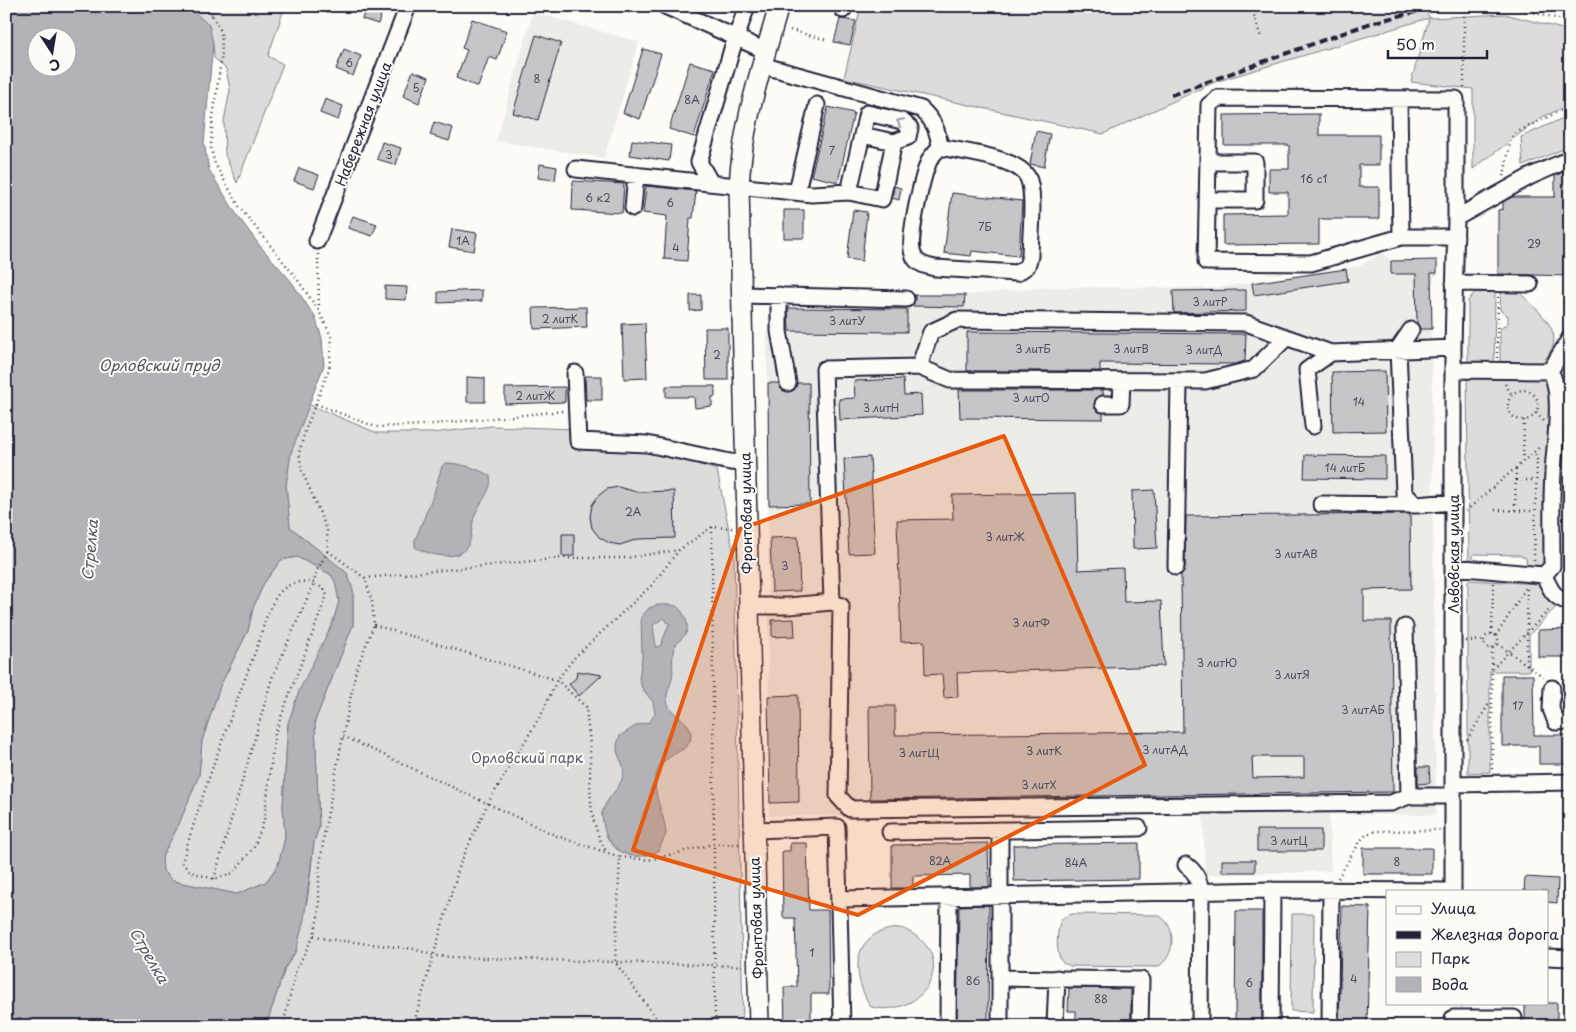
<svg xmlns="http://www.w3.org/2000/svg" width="1576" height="1032" viewBox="0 0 1576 1032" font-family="'Playpen Sans',sans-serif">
<rect width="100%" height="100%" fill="#fdfcf7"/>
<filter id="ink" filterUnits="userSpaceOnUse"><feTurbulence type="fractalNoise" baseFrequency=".02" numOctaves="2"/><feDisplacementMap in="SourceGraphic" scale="10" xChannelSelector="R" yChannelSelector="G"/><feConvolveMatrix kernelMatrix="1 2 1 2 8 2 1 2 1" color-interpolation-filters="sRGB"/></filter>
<g filter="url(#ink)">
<path fill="#ecece9" d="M533 12 639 42 604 158 496 141Z
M1382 252 1391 261 1437 260V273L1431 287 1436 815H1329L1331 871 1205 875 1203 815 769 816 767 331 907 332V309L911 306 964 307 965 295 1051 287 1217 288 1360 266Z"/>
<path fill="#dddcdb" stroke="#807f8b" d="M187 6H285L268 56 283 64 237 183 225 155 224 121 230 90 226 69 214 58 213 43Z
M861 6H1423L1430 18 1505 14 1570 31V105L1542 117 1473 169V89L1411 82 1429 18 1215 82 1103 134 844 78Z
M1570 115V146L1523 166 1521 137Z
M1475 292H1495L1494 365 1468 364V301Z
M1501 292H1519C1533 307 1565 329 1550 352 1546 358 1542 364 1535 365 1524 366 1511 364 1500 364V329L1508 323V316L1500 310Z
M1540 373 1552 384 1548 559 1542 569 1527 568 1526 558 1519 555 1474 554 1471 563 1469 562 1467 378 1485 375Z
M308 404 377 433H432L492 426 573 429 653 450 717 470 734 555 743 1026H266L285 968 296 951 308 896 314 842 319 827 315 721 353 625V590L347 573 290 527 286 485 291 453Z
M297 557 330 574 335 581 339 601 333 622 288 723 283 806 285 838 278 865 266 882 237 894 173 881 163 872 162 857 179 824 199 775 202 741 220 686 248 631 253 608 264 583 281 560Z
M1468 580 1540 584 1546 596 1556 607 1529 635V671H1490V772L1468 773Z
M1073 914 1157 915C1178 923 1176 958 1157 967L1070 966C1070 966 1064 963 1063 963 1055 956 1056 927 1062 919 1065 916 1069 915 1073 914Z
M1292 914H1314L1313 1012 1291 1011Z
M901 928C964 953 925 1020 871 1007 849 972 852 930 901 928Z"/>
<path fill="#b2b2b7" stroke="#787885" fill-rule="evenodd" d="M6 6H187L209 25 213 43 204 143 209 170 237 215 260 246 291 281 315 317 322 338 324 365 291 453 286 485 290 527 347 573 353 590V625L315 721 319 827 314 842 304 919 296 951 285 968 266 1026H6V297C11 287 12 279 6 270ZM38 38H68V68H38ZM297 557 330 574 335 581 339 601 333 622 299 691 288 723 283 806 285 838 278 865 266 882 237 894 173 881 163 871 162 857 179 824 199 775 202 741 220 686 248 631 253 608 264 583 281 560Z
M445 463C460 463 477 468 490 476 493 491 480 501 475 515 471 524 473 535 468 545 459 563 428 555 415 547V540L434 493 442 466Z
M657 605C663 605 672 604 676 606 684 611 690 625 686 633 683 638 676 643 674 648 671 658 674 669 672 679 670 687 666 692 667 701 671 718 693 719 691 737 689 754 661 753 656 775 652 797 665 813 666 834L658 851C636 863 610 854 604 828 604 823 601 817 602 813 605 799 620 789 623 776 627 765 616 757 617 747 617 743 619 739 620 736L637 725 650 722 655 713 653 702 642 688 639 678 642 658 641 617 649 608ZM664 618 669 624 661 645 656 648 653 625Z"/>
<path fill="#c6c6c8" stroke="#22223b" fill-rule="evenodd" d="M367 6H384L378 24 362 19Z
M472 19 507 31 497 60 489 57 478 87 456 78 467 50 462 48Z
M840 19 856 21 850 45 834 42Z
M536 35 561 43 538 120 513 113Z
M344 49 361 56 353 76 336 69Z
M643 49 661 54 640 119 623 113Z
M690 62 715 69 694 137 669 129Z
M413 71 429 77 419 103 403 96Z
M325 99 343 106 338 120 320 113Z
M828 107 854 113 838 182 811 176Z
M1319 114V135H1379V165H1359V187H1379V219H1319V244L1223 245V215L1288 214V192H1269V169H1289V145H1224V115Z
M434 122 453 128 449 141 430 135Z
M1036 131 1050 134 1044 167 1030 164Z
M632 140 671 145 669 161 630 155Z
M382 142 401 148 396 165 377 159Z
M540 164 557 167 555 180 538 178Z
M299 168 319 175 314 188 294 181Z
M1563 172H1570V276L1498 274V210L1503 209V202L1512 197H1555V176Z
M573 181 624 184 622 213 572 210Z
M646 186 696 191 693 218H690L687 261 664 259 667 216 643 213Z
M894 186 901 188 899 200 892 198Z
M952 193 1022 201 1019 256 972 251 971 256 944 253Z
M784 210H804V238H784Z
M853 210 867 212 862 261 847 259Z
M353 216 377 224 372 236 348 228Z
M452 229 477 233 474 251 449 247Z
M1437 260V273H1431L1432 329H1420L1417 323 1416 274H1391V261Z
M1346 269 1348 281 1254 295 1252 283Z
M385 286 407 287 406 300 385 299Z
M482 290V301L438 303V292Z
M1246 290V311L1174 313 1173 291Z
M690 295H701V310L690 311Z
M914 295H965L964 307 912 306 915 300Z
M586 307 587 327 534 329 533 308Z
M788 308 907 309V332L789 331Z
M645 323 647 378 624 379 622 324Z
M705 328H728V380H706Z
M967 332 1246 334 1245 361 1235 364 1100 363V371H967Z
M1385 371 1386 431 1333 432 1332 372Z
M585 376H602V400H586Z
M467 377 485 378V402H467Z
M903 379 904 395 921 394 922 415 840 420 839 399 855 398 854 381Z
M768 383H779L781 389 789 392 794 390 797 383H809L810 504 769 505Z
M666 386H715V397H712V406L695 408 694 397H666Z
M565 387V402L505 404V388Z
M959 390H1103V395L1098 396 1094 404 1095 409 1103 413V419L960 418Z
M1305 455 1385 456V479L1304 478Z
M870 457 875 553 849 554 844 459Z
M618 487 637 492 674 491 675 538 638 539 620 545 609 543 599 537 592 528 590 517 592 505 598 496 607 489Z
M1154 490 1157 548 1133 549 1132 491Z
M1076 493 1078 570 1123 568 1124 602 1161 601 1164 666 957 673 958 697 944 698 942 674 925 675 924 641 901 642 897 520 953 519 952 495Z
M1410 514 1411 589 1364 590V621H1391L1393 792 870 799 869 706H895V735L1183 732 1181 575 1185 567 1186 516ZM1252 757H1304V777L1253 778Z
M562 534H574V556H562Z
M798 537 800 591 772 592 770 538Z
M794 619 795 636 772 637V620Z
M1570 629V657H1538V630Z
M577 671 602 675 579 696 569 684 576 678Z
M1502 675H1533L1534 735H1570V764H1539V746H1502Z
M798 695 799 802 770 803 768 696Z
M1418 767H1429L1430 783 1418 784Z
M1257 830H1321V851H1257Z
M790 843H807L809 910H828L829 994H811V1026H785L784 987H797L795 918H783L782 851H790Z
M988 843 989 887H970V875L913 876V888H892V845Z
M1139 843V879L1014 881 1013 845Z
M1363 848H1432V874H1363Z
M1222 860H1255V872H1222Z
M1525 877 1558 879 1557 903 1547 902V891H1524Z
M989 905 988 1026H957L959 906Z
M1342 906 1370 907 1367 1026H1339Z
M1236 911H1262V1026H1235Z
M1069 988 1131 989V1026H1076V1011H1068Z
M1525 1003H1557V1022H1525Z"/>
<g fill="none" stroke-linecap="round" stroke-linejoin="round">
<g stroke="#22223b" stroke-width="19">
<path id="minor" d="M665 6 766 51
M843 10V6
M761 65 921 109C933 120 938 130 940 147 937 150 933 155 930 159 923 173 907 240 913 254 916 264 926 266 935 268L1017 273 1027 266 1030 256C1030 237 1036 191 1027 176 1015 157 962 152 940 147
M1399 99 1401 237
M576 169 812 194 849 192 882 199 894 142
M711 183 699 162 732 49 747 6
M797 191 817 105
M849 192 867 113 902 121 910 128 908 137 894 142 862 135
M1207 200H1255V162H1208
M633 208 636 175
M1456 218 1531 176 1570 159
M317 241 408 6
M1454 283 1530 284
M742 295 906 299
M779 295V331L788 383
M1411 330 1398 349 1404 493 1416 505 1453 502
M919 367 931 332 957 320 1246 323 1331 353
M1550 371 1570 338
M575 373 578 441 647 444 730 462 745 463
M1103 404H1121L1122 381
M1313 426 1307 370 1331 353 1453 348
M1321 504 1416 505
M1176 567 1179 381
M1453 567 1544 575 1552 566C1552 535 1551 504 1553 473 1554 447 1564 393 1550 371L1453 370
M1544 575C1550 589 1554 599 1570 602
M832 602 841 606 838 796 850 809 1391 803 1409 796
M748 606H789L832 602 824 369 919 367 950 380 1205 381 1254 369 1286 338
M1405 627 1409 796H1453
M1552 688 1551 709 1556 722 1570 721
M1453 784 1570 782
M753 830 837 827 842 1026
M890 832 1139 828
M1186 865C1196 872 1199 880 1201 891L1200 1026
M1453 891V348L1456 218V99L1218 98 1209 105 1206 262 1311 263 1401 237H1456
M839 899 1272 890 1448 891
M1547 957 1570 958
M1001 978 1141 980 1140 1026
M1453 1018H1514
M948 1026 949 896
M1000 1026V830
M1055 1026 1057 978
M1271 1026 1272 890
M1330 1026 1331 890"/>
</g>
<g stroke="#22223b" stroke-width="22">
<path id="major" d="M759 1026 739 187C742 124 762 66 779 6"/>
</g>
<path stroke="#22223b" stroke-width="2.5" stroke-dasharray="1 4" stroke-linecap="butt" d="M199 6 212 15
M212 6V15L221 31 222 53 212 125 211 149 215 164 240 208 295 276 319 311
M1251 6 1261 38
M1510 6 1570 22
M790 30 827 40
M1464 87V6
M1504 176 1511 138 1515 133 1570 106
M318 254 319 311 332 338 329 369 305 431 299 453 302 471 327 530 328 551
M1497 358 1498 296
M1505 384 1512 395
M1508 405a15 15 0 1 1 30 0a15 15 0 1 1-30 0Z
M316 404 376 427 423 425 563 411
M1536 413 1544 421
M1523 461 1524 420
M1516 480H1536
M1495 510 1535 511
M1515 510 1516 467
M1466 511 1541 446
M712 527 715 1026
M328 551 365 578 372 601 374 625 356 670 343 736 557 836 620 857 615 962 662 1026
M1534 560 1537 460 1534 451
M365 578 562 558H625L679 550
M374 625 557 680 586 707C587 720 589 733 590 746 591 783 586 818 606 851
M1492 634 1493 583
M1484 641a7 7 0 1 1 14 0a7 7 0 1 1-14 0Z
M1496 636 1527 586
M1466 641 1485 640
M1498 644 1545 678
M1527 665V588
M1492 669 1550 609
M1467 740 1490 702
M1492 769V648
M620 857 649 860 713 844H740
M1338 878 1361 840 1367 834 1376 831 1441 830
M214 879 272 678 314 583 324 589 327 595 275 733 264 821 254 847 233 873 214 879 191 872 182 863C202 793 228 724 254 655 262 635 266 608 280 592 290 582 301 580 314 583L316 572 328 551
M314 935 327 939 414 949 435 956 452 957 742 966
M283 1026 296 970 314 935 319 911V873L325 828 343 736
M413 1026 460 864 488 803 542 713 557 680 575 657 652 585 679 550 712 527 732 528"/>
<use href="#minor" stroke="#fdfcf7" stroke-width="15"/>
<use href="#major" stroke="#fdfcf7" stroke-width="19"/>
<path stroke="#22223b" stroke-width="4" stroke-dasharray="8 4" stroke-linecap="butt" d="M1566 6 1570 7
M1171 95 1371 23 1439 6"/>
</g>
<defs><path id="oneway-chevron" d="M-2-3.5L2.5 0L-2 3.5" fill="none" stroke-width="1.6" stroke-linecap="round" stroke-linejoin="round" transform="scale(1.25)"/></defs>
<use stroke="#9a9aa2" href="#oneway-chevron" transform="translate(900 122) rotate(-153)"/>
</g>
<path fill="#e8590c" fill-opacity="0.2" stroke="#e8590c" stroke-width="4" stroke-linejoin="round" d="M1004 436 1145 765 858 915 633 850 740 529Z"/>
<g text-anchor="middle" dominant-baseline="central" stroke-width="4" stroke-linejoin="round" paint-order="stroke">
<g font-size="11" fill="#4b4b5e">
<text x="349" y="62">6</text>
<text x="537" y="78">8</text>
<text x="416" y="87">5</text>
<text x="692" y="99">8А</text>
<text x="832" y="150">7</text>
<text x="389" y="154">3</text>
<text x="1314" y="178">16 с1</text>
<text x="598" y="197">6 к2</text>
<text x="670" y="202">6</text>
<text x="985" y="226">7Б</text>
<text x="463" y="240">1А</text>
<text x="1534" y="243">29</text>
<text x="676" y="247">4</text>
<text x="1210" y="301">3 литР</text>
<text x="560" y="318">2 литК</text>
<text x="847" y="320">3 литУ</text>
<text x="1033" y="348">3 литБ</text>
<text x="1131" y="348">3 литВ</text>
<text x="1204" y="349">3 литД</text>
<text x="717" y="354">2</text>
<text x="535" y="395">2 литЖ</text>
<text x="1031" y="397">3 литО</text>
<text x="1359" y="401">14</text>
<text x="881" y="407">3 литН</text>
<text x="1345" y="467">14 литБ</text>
<text x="633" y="511">2А</text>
<text x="1005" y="536">3 литЖ</text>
<text x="1296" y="553">3 литАВ</text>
<text x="785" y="565">3</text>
<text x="1031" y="622">3 литФ</text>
<text x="1217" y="662">3 литЮ</text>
<text x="1292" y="674">3 литЯ</text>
<text x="1518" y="705">17</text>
<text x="1363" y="709">3 литАБ</text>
<text x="1165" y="749">3 литАД</text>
<text x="1044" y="750">3 литК</text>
<text x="919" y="752">3 литЩ</text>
<text x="1039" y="784">3 литХ</text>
<text x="1289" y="840">3 литЦ</text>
<text x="940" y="860">82А</text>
<text x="1397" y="861">8</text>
<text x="1076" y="862">84А</text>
<text x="812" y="952">1</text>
<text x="1354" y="978">4</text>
<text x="973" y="980">86</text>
<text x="1249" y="982">6</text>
<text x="1101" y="998">88</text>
</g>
<g font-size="14" fill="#22223b" stroke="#fdfcf7">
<text transform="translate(363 124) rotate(-69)">Набережная улица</text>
<text transform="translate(746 513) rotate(-91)">Фронтовая улица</text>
<text transform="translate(1453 554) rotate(-90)">Львовская улица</text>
<text transform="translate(756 918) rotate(-92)">Фронтовая улица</text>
</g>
<g font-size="14" fill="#5a5a6b" stroke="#fdfcf7">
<text x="527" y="757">Орловский парк</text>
</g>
<g font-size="15" font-style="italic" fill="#545466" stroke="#fdfcf7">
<text x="159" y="364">Орловский пруд</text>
<text transform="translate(89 550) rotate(-85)">Стрелка</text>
<text transform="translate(150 955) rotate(60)">Стрелка</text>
</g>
</g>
<rect width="1576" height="1032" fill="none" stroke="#fdfcf7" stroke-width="25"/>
<rect x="12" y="12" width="1551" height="1007" fill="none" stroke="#22223b" stroke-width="2" filter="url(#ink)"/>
<rect x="1386" y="890" width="162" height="115" fill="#fdfcf7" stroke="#a5a5ac"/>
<rect x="1396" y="906" width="25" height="8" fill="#fdfcf7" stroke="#a5a5ac"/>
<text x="1431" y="914" font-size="15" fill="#22223b">Улица</text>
<rect x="1396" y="931" width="25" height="8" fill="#22223b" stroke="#a5a5ac"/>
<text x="1431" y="940" font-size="15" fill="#22223b">Железная дорога</text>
<rect x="1396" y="952" width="25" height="15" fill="#dddcdb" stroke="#a5a5ac"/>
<text x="1431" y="964" font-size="15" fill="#22223b">Парк</text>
<rect x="1396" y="977" width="25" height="15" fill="#b2b2b7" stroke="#a5a5ac"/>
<text x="1431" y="990" font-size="15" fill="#22223b">Вода</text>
<g transform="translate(52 52) rotate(168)"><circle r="24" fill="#fdfcf7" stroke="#a5a5ac"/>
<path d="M0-4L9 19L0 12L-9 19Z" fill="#22223b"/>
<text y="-8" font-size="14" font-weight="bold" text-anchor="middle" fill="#22223b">С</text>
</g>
<path d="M1388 50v8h99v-8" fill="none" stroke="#22223b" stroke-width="2.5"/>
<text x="1396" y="50" font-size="15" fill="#22223b" stroke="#fdfcf7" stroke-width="4" paint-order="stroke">50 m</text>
</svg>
